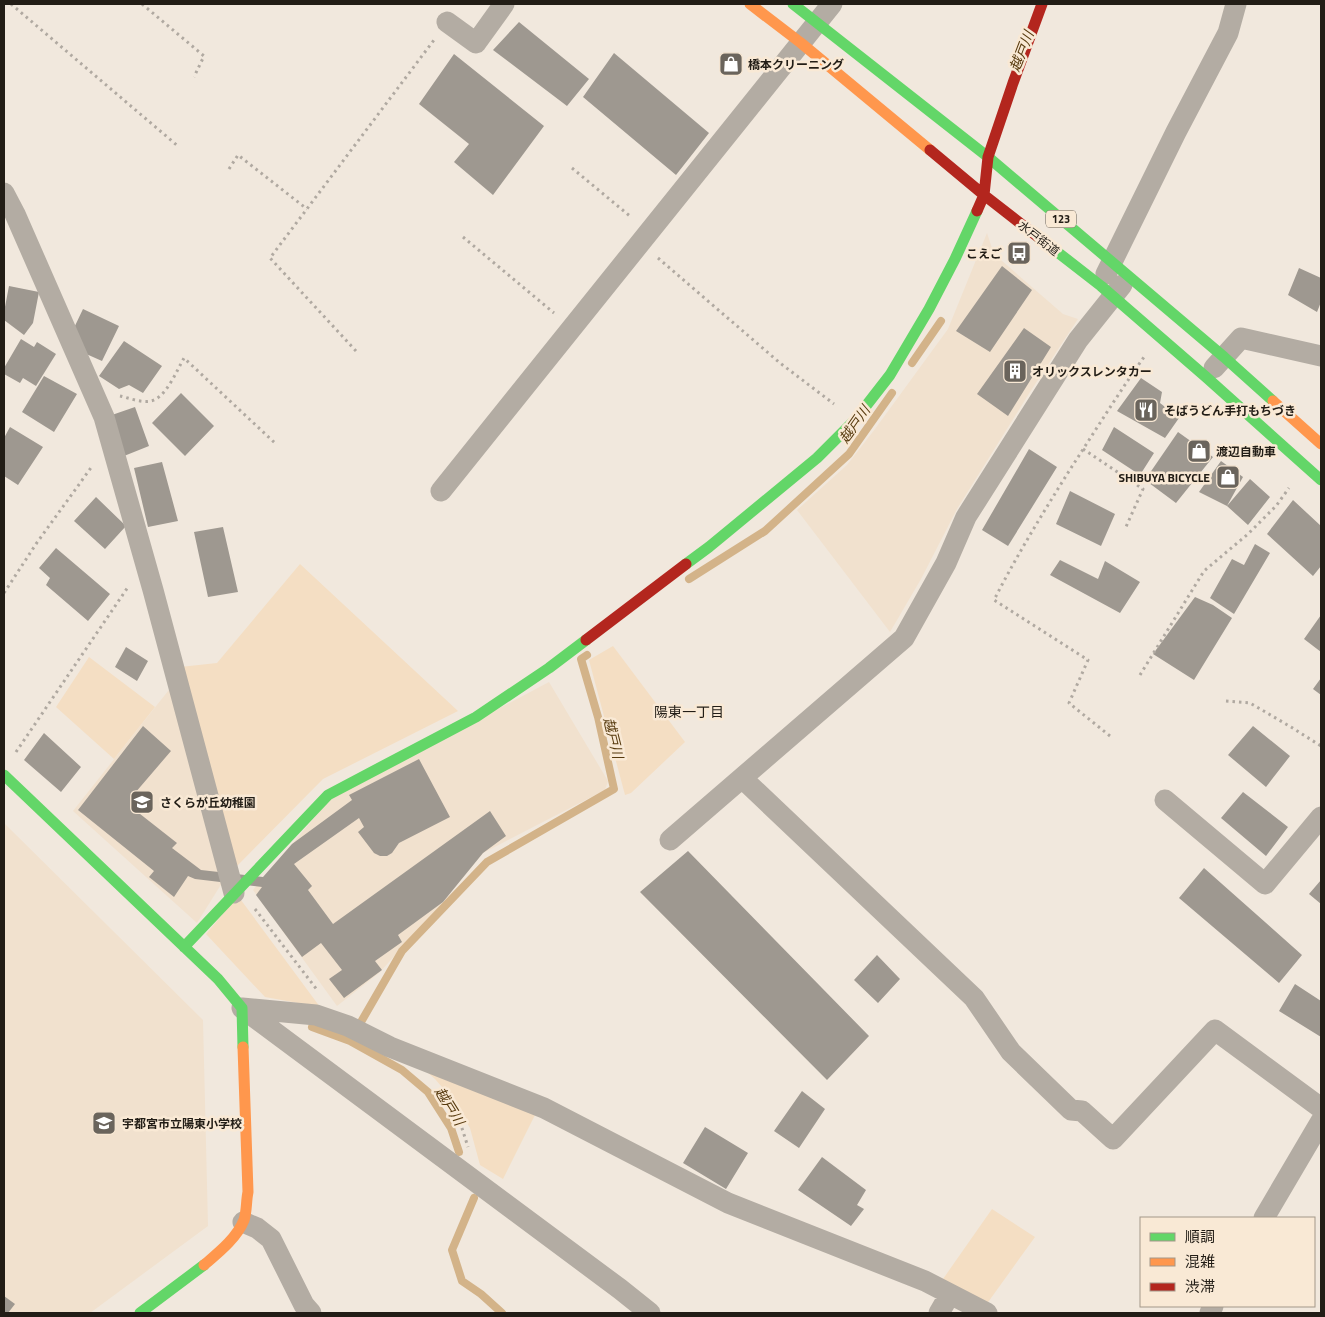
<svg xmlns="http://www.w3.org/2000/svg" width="1325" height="1317" viewBox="0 0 1325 1317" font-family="'Titillium Web','Noto Sans JP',sans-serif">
<rect width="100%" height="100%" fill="#f1e8dd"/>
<path fill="#f1e1ce" d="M987 233 994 254 1063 314 1078 319 1030 392 957 509 921 579 890 632 797 510 847 465 875 429 948 329Z
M549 682 608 781 605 790 483 853 443 902 379 973 337 1006 253 890 333 796Z
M172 686 222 883 197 923 73 811Z
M4 823 203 1020 208 1226 90 1313H4Z"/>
<path fill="#f4dec3" d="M300 564 458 711 323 779 237 866 180 667 217 663Z
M613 646 685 742 631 793 625 795 589 660Z
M89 657 155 707 114 759 56 707Z
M238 896 320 1007 265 997 206 934Z
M419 1065 536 1113 503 1179 480 1165 470 1128 454 1101 435 1079Z
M992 1209 1035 1237 986 1305 943 1279Z"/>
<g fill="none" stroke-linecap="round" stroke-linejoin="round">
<path stroke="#d3b389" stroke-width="8" d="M912 363 941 321
M689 579 765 531 849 454 892 393
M312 1027 350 1041
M459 1152 451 1128 428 1092 402 1070 350 1041 402 951 487 862 614 789 598 717 581 659 587 655
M474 1198 452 1250 462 1281 481 1294 502 1313"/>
</g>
<path fill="#9e9890" d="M519 22 589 79 567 106 493 50Z
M614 53 709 133 676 175 583 97Z
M454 54 544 126 493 195 454 162 469 144 419 104Z
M1002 266 1032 290 990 352 956 331Z
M1299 268 1321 278V302L1317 312 1288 295Z
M9 286 39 292 33 323 24 335 4 320V312Z
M83 309 119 326 102 361 84 353 73 330Z
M1024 328 1051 347 1008 416 977 394Z
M21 339 34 347 37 342 56 354 36 386 23 378 20 383 4 374V368Z
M124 341 162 366 143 393 129 385 119 389 99 376Z
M44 376 77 394 54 432 22 412Z
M1141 378 1162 392 1160 403 1179 418 1165 438 1117 411Z
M181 393 214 426 185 456 152 423Z
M135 407 149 446 124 456 109 416Z
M10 427 43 447 18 485 4 476V438Z
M1114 427 1154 453 1140 475 1102 450Z
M1178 432 1213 457 1176 503 1145 480Z
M1029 449 1057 467 1008 546 982 530Z
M1221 461 1243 477 1227 506 1199 492Z
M162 462 178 521 148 527 134 468Z
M1250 479 1270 497 1248 525 1227 506Z
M1070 491 1115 514 1101 546 1056 524Z
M96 497 126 526 105 549 74 521Z
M1293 500 1321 526V566L1313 576 1267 534Z
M223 527 238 592 208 597 194 532Z
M1255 544 1270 553 1234 614 1210 598 1232 559 1244 565Z
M56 548 110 594 88 621 46 585 50 578 39 568Z
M1060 560 1098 579 1105 561 1140 582 1120 613 1050 575Z
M1195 597 1213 605 1232 618 1194 680 1153 654Z
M1321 615V652L1304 639Z
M126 647 148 661 137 681 115 667Z
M1321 678V695L1313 689Z
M143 726 171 751 135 793 137 795 139 801 138 806 135 810 177 843 172 848 201 870 263 877 292 844 352 800 349 795 419 759 450 817 399 843 392 853 387 856H380L374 853 358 832 364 827 359 818 294 864 312 886 308 890 333 924 490 811 506 836 483 853 443 902 398 935 402 942 375 961 382 970 344 998 329 979 342 970 321 943 302 957 256 895 262 887 195 879 188 876 174 897 149 877 154 871 78 810Z
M1253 726 1290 756 1266 787 1228 755Z
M44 733 81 767 61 792 24 760Z
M1243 792 1288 827 1266 856 1221 818Z
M688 851 869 1036 827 1080 640 892Z
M1204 868 1302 955 1279 983 1179 898Z
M1321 880V904L1309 894Z
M877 955 900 979 878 1003 854 980Z
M1295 984 1321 1001V1037L1279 1011Z
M802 1091 825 1109 799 1148 774 1131Z
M705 1127 748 1153 726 1189 683 1163Z
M822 1157 866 1190 857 1205 864 1209 851 1226 798 1190Z
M4 1296 15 1304 8 1313H4Z"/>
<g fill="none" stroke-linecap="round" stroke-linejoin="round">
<path stroke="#b0a9a1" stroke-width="3" stroke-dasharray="2.5 4" stroke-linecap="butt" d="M11 4 179 147
M142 4 204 56 194 77
M572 168 631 217
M229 169 238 155 307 209
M463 237 554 313
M658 258 780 363 834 404
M356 351 270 258 434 40
M120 396C129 398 141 403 151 401 166 398 177 370 184 358L276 444
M1083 449 1143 489 1125 529
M4 593 36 544 93 465
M1140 675 1204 571 1248 534 1276 506 1289 488
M1226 701 1250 703 1291 727 1321 746
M1110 736 1069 703 1088 660 994 600C1017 555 1044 511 1071 468 1095 431 1118 394 1144 357
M16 752 128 587
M255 909 318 991
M443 1094 460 1122 468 1147"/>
<path stroke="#b3aca3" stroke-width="21" d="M447 22 476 43 504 4
M4 193 15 214 104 417 153 590 234 893
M1106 274 1176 132 1228 33 1236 4
M1214 368 1241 338 1321 356
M441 491 832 4
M742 778 974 998 1011 1052 1071 1110 1082 1111 1113 1139 1215 1030 1321 1108
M1165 800 1265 884 1321 817
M670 840 904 638 946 563 966 517 1078 340 1122 285
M242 1008 316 1015 348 1026 390 1047 544 1108 728 1203 925 1281 987 1313
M242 1008 620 1289 650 1313
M1264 1218 1321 1121
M243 1222 257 1228 271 1239 304 1305 311 1313
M939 1313 950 1294
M1210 1313 1213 1306"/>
<path stroke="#63d668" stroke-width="11" d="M793 4 988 157 1224 357 1273 401
M1038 237 1101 286 1206 377 1321 480
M686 564 709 547 817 458 855 420 890 375 929 309 955 259 977 211
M4 775 218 979 242 1008 243 1047
M184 947 328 795 476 717 549 668 586 640
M140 1313 204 1265"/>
<path stroke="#ff974d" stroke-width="11" d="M750 4 801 43 930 150
M1273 401 1321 444
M204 1265C218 1253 237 1238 244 1220 247 1211 246 1201 248 1192L243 1047"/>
<path stroke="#b3261e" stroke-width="11" d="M930 150 984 195 1038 237
M977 211 984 195 988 157 1013 83 1042 4
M586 640 686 564"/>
</g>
<defs>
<g id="shop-square" transform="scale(1.25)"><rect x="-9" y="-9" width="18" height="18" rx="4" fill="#6a645c" stroke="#f9e9d5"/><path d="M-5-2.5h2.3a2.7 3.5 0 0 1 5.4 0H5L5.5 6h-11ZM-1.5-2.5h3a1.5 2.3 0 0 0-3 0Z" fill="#fff"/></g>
<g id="bus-square" transform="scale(1.25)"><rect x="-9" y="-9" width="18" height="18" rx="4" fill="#6a645c" stroke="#f9e9d5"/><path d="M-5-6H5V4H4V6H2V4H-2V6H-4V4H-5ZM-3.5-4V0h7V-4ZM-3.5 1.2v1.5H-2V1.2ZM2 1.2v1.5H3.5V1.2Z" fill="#fff"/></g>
<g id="building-square" transform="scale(1.25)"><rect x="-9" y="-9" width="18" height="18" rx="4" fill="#6a645c" stroke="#f9e9d5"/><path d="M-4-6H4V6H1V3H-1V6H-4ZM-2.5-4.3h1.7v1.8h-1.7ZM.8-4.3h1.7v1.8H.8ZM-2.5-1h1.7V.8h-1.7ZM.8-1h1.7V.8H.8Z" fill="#fff"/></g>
<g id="restaurant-square" transform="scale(1.25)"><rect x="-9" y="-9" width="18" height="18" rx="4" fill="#6a645c" stroke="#f9e9d5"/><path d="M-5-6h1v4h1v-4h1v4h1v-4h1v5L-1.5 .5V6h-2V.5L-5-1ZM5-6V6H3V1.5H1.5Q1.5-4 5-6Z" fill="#fff"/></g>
<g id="school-square" transform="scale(1.25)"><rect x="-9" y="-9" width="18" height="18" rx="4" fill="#6a645c" stroke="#f9e9d5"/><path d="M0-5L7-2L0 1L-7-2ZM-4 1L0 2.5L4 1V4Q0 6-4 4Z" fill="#fff"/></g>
</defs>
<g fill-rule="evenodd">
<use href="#shop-square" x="731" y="64"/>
<use href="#bus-square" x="1019" y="253"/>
<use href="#building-square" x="1015" y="371"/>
<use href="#restaurant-square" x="1146" y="410"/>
<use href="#shop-square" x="1199" y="451"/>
<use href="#shop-square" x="1228" y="477"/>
<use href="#school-square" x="142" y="802"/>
<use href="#school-square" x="104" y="1123"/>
</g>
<g text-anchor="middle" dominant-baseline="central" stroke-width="5" stroke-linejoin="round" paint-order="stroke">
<rect fill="#f9e9d5" stroke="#625a4f" stroke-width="1" x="1046" y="210.5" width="30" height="17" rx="4"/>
<g font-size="11" font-weight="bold" fill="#221d16">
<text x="1061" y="219">123</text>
</g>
<g font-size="12" font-weight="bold" fill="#221d16" stroke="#f9e9d5" text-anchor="start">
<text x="748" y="64">橋本クリーニング</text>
<text x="1002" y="253" text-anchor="end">こえご</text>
<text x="1032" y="371">オリックスレンタカー</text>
<text x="1164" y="410">そばうどん手打もちづき</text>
<text x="1216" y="451">渡辺自動車</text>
<text x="1210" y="477" text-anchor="end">SHIBUYA BICYCLE</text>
<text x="160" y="802">さくらが丘幼稚園</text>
<text x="122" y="1123">宇都宮市立陽東小学校</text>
</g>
<g font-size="12" fill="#221d16" stroke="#f9e9d5">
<text transform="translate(1039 238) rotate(38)">水戸街道</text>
</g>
<g font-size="14" font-style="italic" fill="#573a0e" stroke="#f9e9d5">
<text transform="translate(1021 51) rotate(-69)">越戸川</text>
<text transform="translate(854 424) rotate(-55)">越戸川</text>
<text transform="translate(614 738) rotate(76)">越戸川</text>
<text transform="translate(450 1106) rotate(58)">越戸川</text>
</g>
<g font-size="14" fill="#221d16" stroke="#f9e9d5">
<text x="689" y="711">陽東一丁目</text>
</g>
</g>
<rect width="1325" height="1317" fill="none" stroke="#221d16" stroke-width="10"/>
<rect x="1140" y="1217" width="175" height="90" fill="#f9e9d5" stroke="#a39789"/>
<rect x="1150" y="1233" width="25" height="8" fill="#63d668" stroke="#a39789"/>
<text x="1185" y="1242" font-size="15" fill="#221d16">順調</text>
<rect x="1150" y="1258" width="25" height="8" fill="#ff974d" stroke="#a39789"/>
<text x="1185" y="1267" font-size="15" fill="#221d16">混雑</text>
<rect x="1150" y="1283" width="25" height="8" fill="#b3261e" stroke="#a39789"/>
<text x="1185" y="1292" font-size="15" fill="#221d16">渋滞</text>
</svg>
